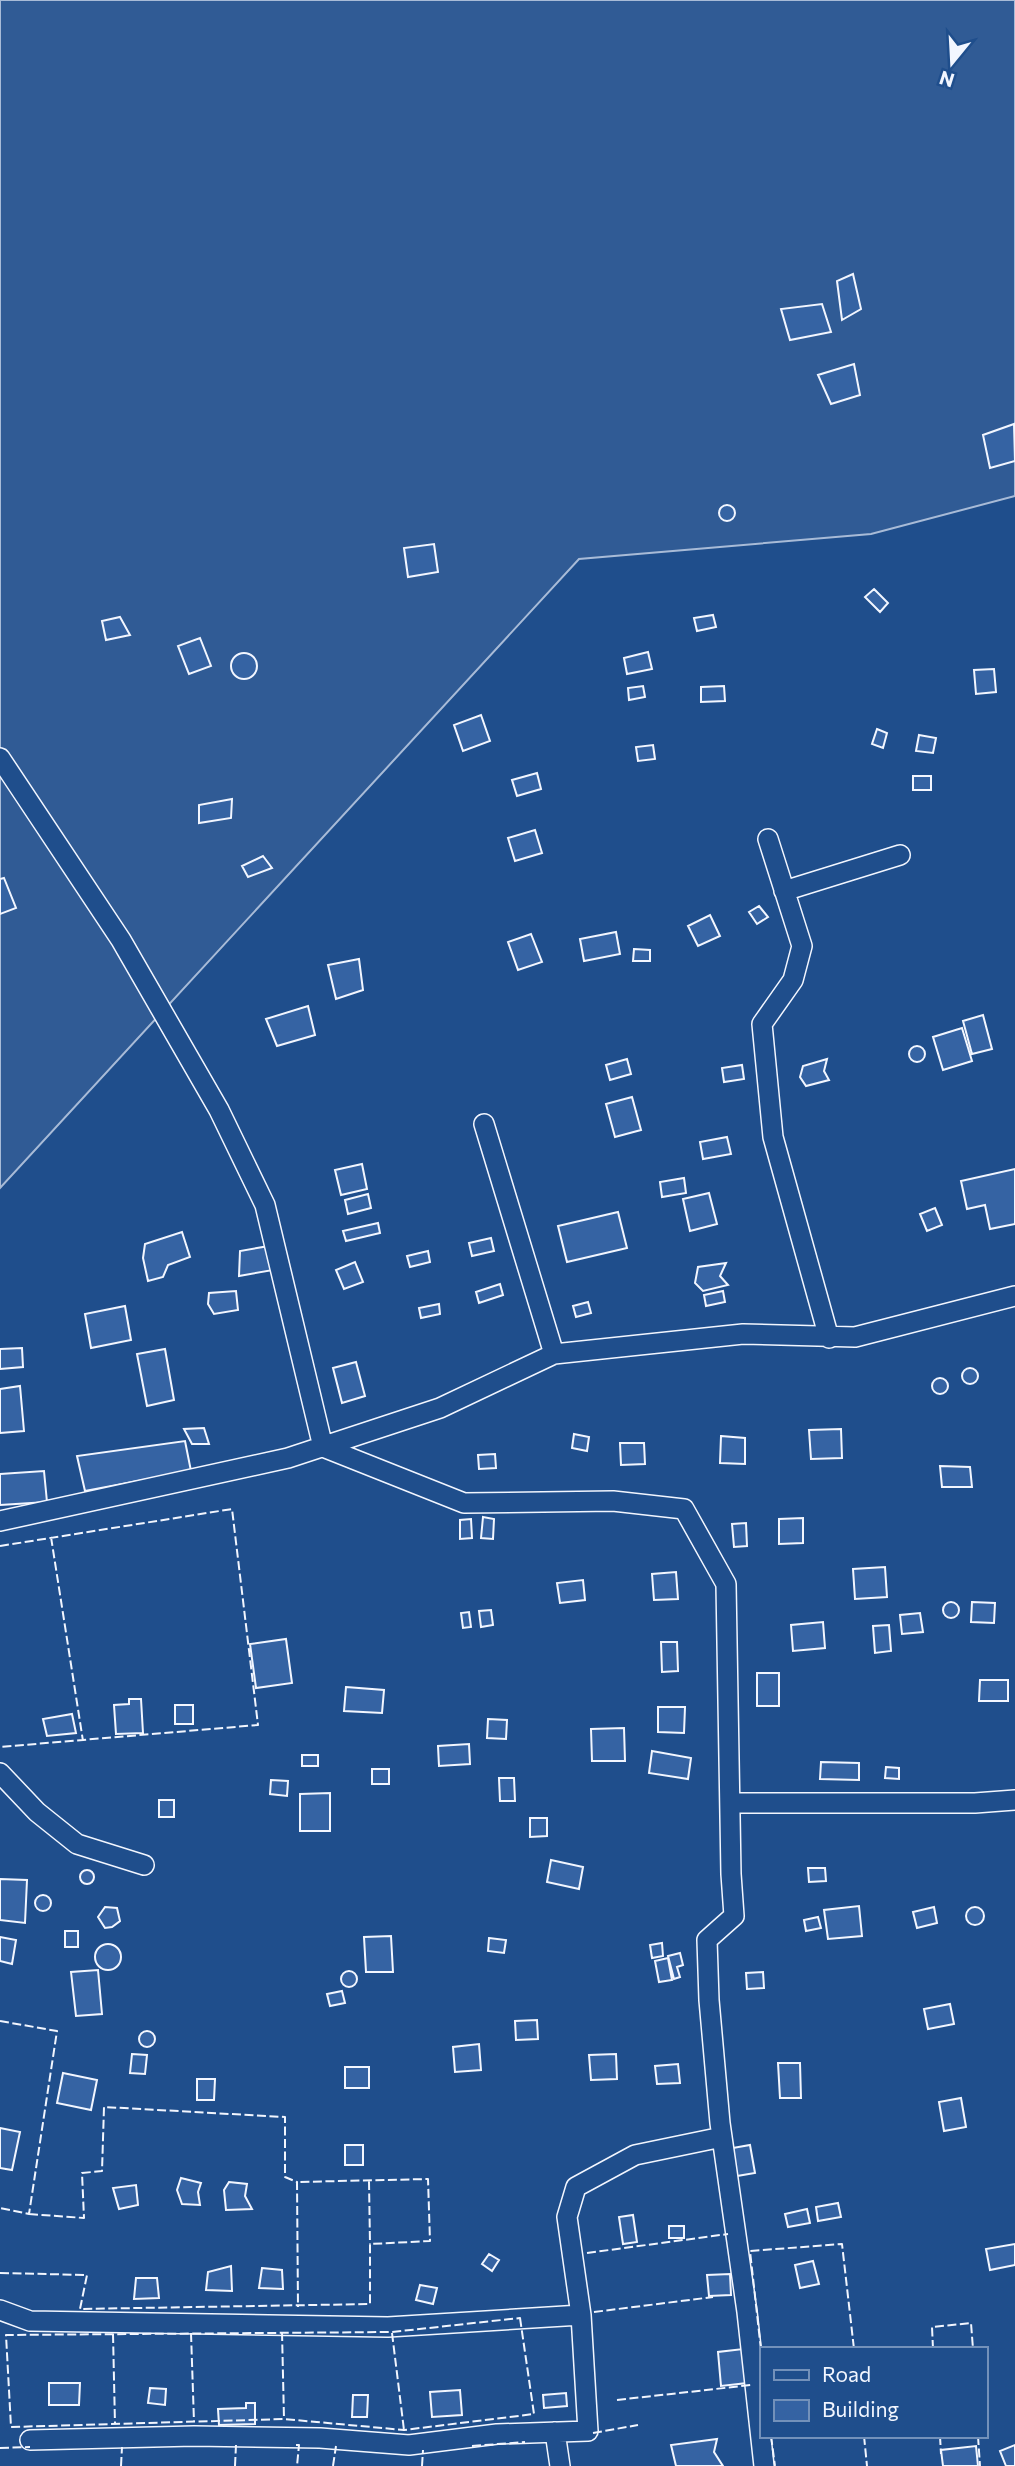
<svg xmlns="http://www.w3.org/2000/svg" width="1015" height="2466" viewBox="0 0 1015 2466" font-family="Commissioner,sans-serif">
<rect width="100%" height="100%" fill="#1f4e8c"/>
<path fill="#305b95" stroke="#a8bbd7" stroke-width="2" d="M0 0H1015V496L871 534 579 559 0 1188Z"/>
<path fill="#3563a3" stroke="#f2f6ff" stroke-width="2" d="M853 274 861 309 842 320 837 281Z
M822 304 831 332 790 340 781 309Z
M854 364 860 395 831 404 818 375Z
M1014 424 1015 461 990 468 983 435Z
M719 513a8 8 0 1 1 16 0a8 8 0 1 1-16 0Z
M434 544 438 572 408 577 404 548Z
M874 589 888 603 880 612 865 597Z
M713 615 716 627 697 631 694 618Z
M120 617 130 635 106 640 102 621Z
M200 638 211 666 189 674 178 646Z
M648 652 652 669 627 674 624 658Z
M231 666a13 13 0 1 1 26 0a13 13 0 1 1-26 0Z
M994 669 996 692 976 694 974 670Z
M643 686 645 697 629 700 628 688Z
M724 686 725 701 701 702V687Z
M481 715 490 741 463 751 454 725Z
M877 729 887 733 883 748 872 744Z
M919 735 936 738 933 753 916 751Z
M653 745 655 759 638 761 636 747Z
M537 773 541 789 517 796 512 780Z
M913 776H931V790H913Z
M232 799 231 818 199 823V805Z
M535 830 542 853 515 861 508 838Z
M263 856 272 868 248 877 242 866Z
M4 878 16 908 0 914V879Z
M759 906 768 917 757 924 749 912Z
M710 915 720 936 698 946 688 926Z
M616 932 620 954 584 961 580 939Z
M531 934 542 962 518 970 508 942Z
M634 949 650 950V961H633Z
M359 959 363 990 336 999 328 965Z
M308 1006 315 1035 277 1046 266 1019Z
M983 1015 992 1049 972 1054 963 1021Z
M962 1028 972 1061 943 1070 933 1037Z
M909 1054a8 8 0 1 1 16 0a8 8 0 1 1-16 0Z
M627 1059 631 1074 610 1080 606 1065Z
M827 1059 824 1071 829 1080 806 1086 800 1077 803 1066Z
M742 1065 744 1079 724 1082 722 1068Z
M632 1097 641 1130 615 1137 606 1104Z
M727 1137 731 1154 703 1159 700 1142Z
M362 1164 367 1189 341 1195 335 1170Z
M1015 1169V1224L990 1229 985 1205 967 1209 961 1181Z
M684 1178 686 1193 662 1197 660 1182Z
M709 1193 717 1224 690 1231 683 1199Z
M368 1194 371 1208 348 1214 345 1200Z
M935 1208 942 1225 927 1231 920 1214Z
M618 1212 627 1248 567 1262 558 1226Z
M378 1223 380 1233 346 1241 343 1231Z
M182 1232 190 1257 168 1265 163 1277 148 1281 143 1258 145 1244Z
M491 1238 494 1251 472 1256 469 1243Z
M269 1246 273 1270 239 1276 240 1251Z
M428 1251 430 1262 410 1267 407 1256Z
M355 1262 363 1282 344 1289 336 1270Z
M726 1263 720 1276 728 1285 703 1291 695 1283 698 1267Z
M500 1284 503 1295 479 1303 476 1292Z
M236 1291 238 1310 214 1314 208 1304 209 1293Z
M723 1291 725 1302 706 1306 704 1295Z
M588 1302 591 1313 576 1317 573 1306Z
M439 1304 440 1314 421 1318 419 1308Z
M125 1306 131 1340 91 1348 85 1314Z
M22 1348 23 1367 0 1369V1349Z
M165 1349 174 1400 147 1406 137 1354Z
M356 1362 365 1396 342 1403 333 1368Z
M962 1376a8 8 0 1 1 16 0a8 8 0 1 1-16 0Z
M932 1386a8 8 0 1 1 16 0a8 8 0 1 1-16 0Z
M20 1386 24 1431 0 1433V1389Z
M204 1428 209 1444H192L184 1429Z
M841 1429 842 1458 811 1459 809 1430Z
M574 1434 589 1437 587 1451 572 1448Z
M721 1436 745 1438V1464L720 1463Z
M185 1441 191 1471 85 1491 77 1456Z
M620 1443H644L645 1464 621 1465Z
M495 1454 496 1468 479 1469 478 1455Z
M940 1466 970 1467 972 1487H942Z
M44 1471 47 1502 0 1505V1474Z
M483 1517 494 1519 493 1539 481 1538Z
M803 1518V1543L779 1544V1519Z
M471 1519 472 1538 460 1539V1520Z
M746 1523 747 1546 734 1547 732 1524Z
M885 1567 887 1597 855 1599 853 1569Z
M676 1572 678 1599 654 1600 652 1574Z
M583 1580 585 1600 560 1603 557 1583Z
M943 1610a8 8 0 1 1 16 0a8 8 0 1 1-16 0Z
M972 1602 995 1603 994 1623 971 1622Z
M491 1610 493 1625 481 1627 479 1611Z
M469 1612 471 1627 463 1628 461 1613Z
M920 1613 923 1632 902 1634 900 1615Z
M823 1622 825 1648 793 1651 791 1625Z
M889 1625 891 1651 875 1653 873 1626Z
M286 1639 292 1683 256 1688 250 1644Z
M661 1642H677L678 1671 662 1672Z
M757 1673H779V1706H757Z
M980 1680H1008V1701H979Z
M346 1687 384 1690 382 1713 344 1711Z
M129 1699H141L143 1733 116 1734 114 1705 129 1704Z
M175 1705H193V1724H175Z
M658 1707H685L684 1733 658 1732Z
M72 1714 76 1733 47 1736 43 1719Z
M488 1719 507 1720 506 1739 487 1738Z
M624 1728 625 1761H592L591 1729Z
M469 1744 470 1764 439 1766 438 1746Z
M652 1751 691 1758 688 1779 649 1773Z
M302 1755H318V1766H302Z
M821 1762 859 1763V1780L820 1779Z
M886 1767 899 1768V1779L885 1778Z
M372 1769H389V1784H372Z
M499 1778H514L515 1801H500Z
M271 1780 288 1781 287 1796 270 1794Z
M330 1793V1831H300V1794Z
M159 1800H174V1817H159Z
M530 1818H547V1836L530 1837Z
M551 1860 583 1867 579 1889 547 1882Z
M808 1868H825L826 1881 809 1882Z
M80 1877a7 7 0 1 1 14 0a7 7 0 1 1-14 0Z
M0 1879 27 1880 25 1923 0 1920Z
M35 1903a8 8 0 1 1 16 0a8 8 0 1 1-16 0Z
M859 1906 862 1936 828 1939 824 1910Z
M966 1916a9 9 0 1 1 18 0a9 9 0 1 1-18 0Z
M105 1907 117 1908 120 1921 112 1927 105 1928 98 1917Z
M934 1907 937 1923 917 1928 913 1912Z
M818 1917 821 1928 806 1931 804 1920Z
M65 1931H78V1947H65Z
M391 1936 393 1972H366L364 1937Z
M0 1937 16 1940 12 1964 0 1961Z
M489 1938 506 1940 504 1953 488 1951Z
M662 1943 663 1956 652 1958 650 1945Z
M95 1957a13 13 0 1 1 26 0a13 13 0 1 1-26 0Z
M680 1953 683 1965 677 1967 680 1977 674 1979 668 1956Z
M668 1958 672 1980 659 1982 655 1961Z
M98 1970 102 2014 76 2016 71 1972Z
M341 1979a8 8 0 1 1 16 0a8 8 0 1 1-16 0Z
M763 1972 764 1988 747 1989 746 1973Z
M342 1991 345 2003 330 2006 327 1994Z
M950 2004 954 2024 928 2029 924 2009Z
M537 2020 538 2039 516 2040 515 2021Z
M139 2039a8 8 0 1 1 16 0a8 8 0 1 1-16 0Z
M479 2044 481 2070 455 2072 453 2047Z
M132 2054 147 2055 145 2074 130 2073Z
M616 2054 617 2079 591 2080 589 2055Z
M778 2063H800L801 2098H780Z
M678 2064 680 2083 657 2084 655 2066Z
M345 2067H369V2088H345Z
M63 2073 97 2080 91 2110 57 2103Z
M197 2079H215L214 2100H197Z
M961 2098 966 2127 944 2131 939 2102Z
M0 2128 20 2132 12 2170 0 2168Z
M345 2145H363V2165H345Z
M750 2145 755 2173 731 2177 727 2149Z
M181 2178 201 2183 198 2192 200 2205 182 2204 177 2190Z
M229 2182 247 2184 245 2196 252 2209 226 2210 224 2190Z
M136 2185 138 2205 119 2209 113 2188Z
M838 2203 841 2217 818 2221 816 2207Z
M807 2209 810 2223 788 2227 785 2214Z
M633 2215 637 2242 623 2244 619 2217Z
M669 2226H684V2238H669Z
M1015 2244V2265L990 2270 986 2249Z
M489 2254 499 2260 492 2271 482 2264Z
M813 2261 819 2284 800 2288 795 2265Z
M231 2266 232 2291 206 2290 208 2272Z
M262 2268 282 2270 283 2289 259 2288Z
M730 2274 731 2295 709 2296 707 2275Z
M136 2278H157L159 2298 134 2299Z
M420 2285 437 2288 433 2304 416 2300Z
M743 2349 747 2383 721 2386 718 2352Z
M49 2383H80L79 2405H49Z
M150 2388 166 2389 165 2405 148 2403Z
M460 2390 462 2415 432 2417 430 2392Z
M566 2393 567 2406 544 2408 543 2395Z
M353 2395H368L367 2417H352Z
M246 2403H255V2424L219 2425 218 2409 246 2408Z
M717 2439 714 2452 723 2466H676L671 2445Z
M1015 2445V2466H1006L1000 2451Z
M976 2446 978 2466H943L941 2450Z"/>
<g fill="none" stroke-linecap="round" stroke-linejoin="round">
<g stroke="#f2f6ff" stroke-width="22">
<path id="minor" d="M0 758 121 940 219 1110 265 1205 323 1447 464 1503 613 1501 684 1509 726 1584 731 1874 734 1916 707 1940 709 2000 720 2123 747 2312 764 2466
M768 839 802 946 793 980 762 1024 773 1137 829 1338
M784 891 900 855
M484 1124 554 1354
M0 1521 288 1458 440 1408 554 1354 743 1334 855 1337 1015 1296
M0 1773 37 1812 77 1844 144 1865
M730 1803H975L1015 1800
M0 2310 30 2321 388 2327 581 2315
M555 2432 560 2466
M30 2440 194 2436 320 2438 409 2445 497 2434 588 2431 581 2315 567 2217 576 2187 635 2155 722 2137"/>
</g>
<use href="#minor" stroke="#1f4e8c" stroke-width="19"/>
<path stroke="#f2f6ff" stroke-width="2" stroke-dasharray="9 3.5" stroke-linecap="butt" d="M51 1537 83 1741
M0 1546 232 1509 258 1725 0 1747
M0 2021 57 2031 29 2214 0 2208
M369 2181 370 2244
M29 2214 84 2218 82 2173 102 2171 104 2107 285 2117V2177L297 2182 298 2307
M587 2253 728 2234
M0 2273 87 2275 80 2309 370 2304V2244L430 2241 428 2179 297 2182
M594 2312 713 2297
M520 2318 534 2414 404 2430 284 2419 11 2427 6 2335 392 2332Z
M282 2332 284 2419
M191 2333 194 2422
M392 2333 404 2430
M113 2334 115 2424
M933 2349 932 2327 971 2323 973 2349
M761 2350 750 2251 842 2244 854 2349
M617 2400 751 2385
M593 2433 638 2425
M771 2436 775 2466
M864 2436 867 2466
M940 2436 941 2454
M978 2436 980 2466
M296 2445H299L297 2466
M472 2446 525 2442
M0 2448 30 2447
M121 2466 122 2447
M235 2466 236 2445
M333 2466 336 2446
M422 2466 423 2450"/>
</g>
<rect x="760" y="2347" width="228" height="91" fill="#1f4e8c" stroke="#7391ba" stroke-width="2"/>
<rect x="774" y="2370" width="35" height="10" fill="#1f4e8c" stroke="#7391ba" stroke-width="2"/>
<text x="822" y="2382" font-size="21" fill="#f2f6ff">Road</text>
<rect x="774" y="2400" width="35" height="21" fill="#3563a3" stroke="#7391ba" stroke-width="2"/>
<text x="822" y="2417" font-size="21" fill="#f2f6ff">Building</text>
<g transform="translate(952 63) rotate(198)" stroke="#1f4e8c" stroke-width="5" paint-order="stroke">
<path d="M0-5L12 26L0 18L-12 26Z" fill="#f2f6ff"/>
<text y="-10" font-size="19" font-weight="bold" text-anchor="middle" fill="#f2f6ff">N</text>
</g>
</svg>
